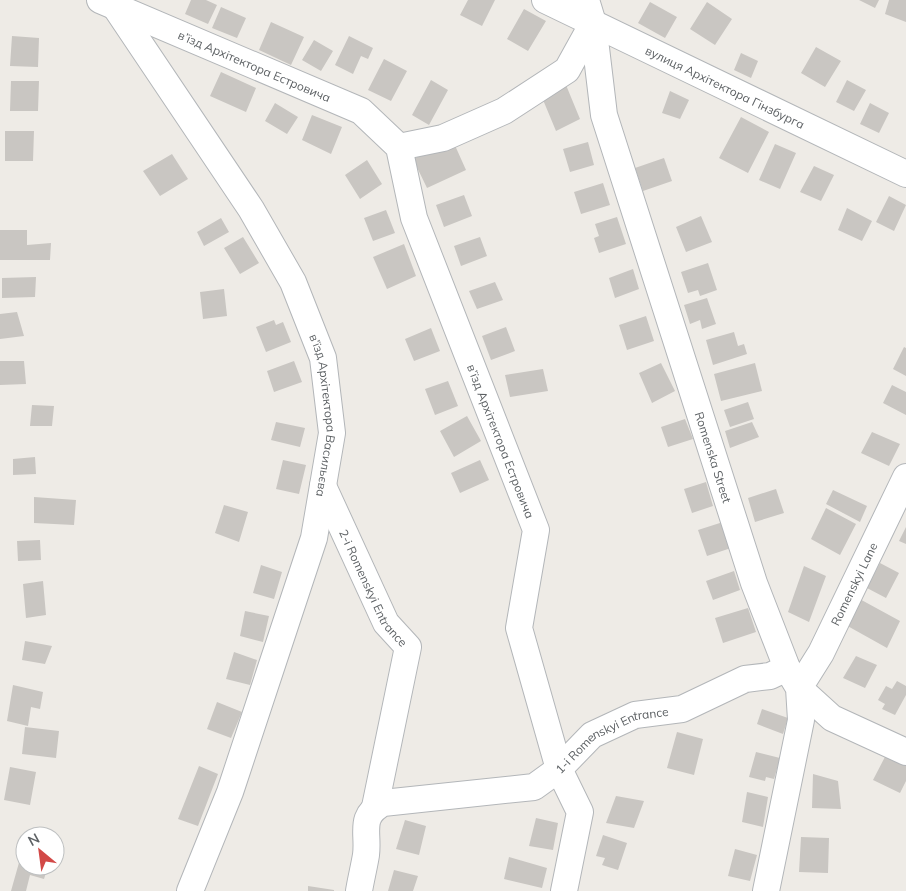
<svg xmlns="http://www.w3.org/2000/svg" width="906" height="891" viewBox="0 0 906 891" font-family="Mulish,sans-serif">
<rect width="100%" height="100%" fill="#eeebe6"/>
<path fill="#c9c6c2" d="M191 0H206L217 5 208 24 185 14Z
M468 0H495L482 26 460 15Z
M859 0H879L875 8Z
M889 0H906V22L885 14Z
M650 2 677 17 665 38 638 23Z
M707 2 732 19 715 45 690 29Z
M221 7 246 18 237 38 212 28Z
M524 9 546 21 528 51 507 39Z
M271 22 304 37 291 65 259 50Z
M12 36 39 38 38 67 10 66Z
M349 36 373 48 368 59 361 56 353 74 335 65Z
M314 40 333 51 321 71 302 60Z
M816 47 841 61 825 87 801 73Z
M741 53 758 61 751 78 734 70Z
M384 59 407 71 391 101 368 90Z
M221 72 256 88 246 112 210 96Z
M431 80 448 90 429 125 412 115Z
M847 80 866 90 854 111 836 102Z
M11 81H39L38 111H10Z
M566 85 580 119 556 131 541 95Z
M670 91 689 100 680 119 662 113Z
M275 103 298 117 287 134 265 121Z
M870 103 889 113 879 133 860 124Z
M312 115 342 127 331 154 302 140Z
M741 117 769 132 748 173 719 158Z
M5 131H34L33 161H5Z
M453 141 466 170 427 188 413 159Z
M588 142 594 165 570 172 563 149Z
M775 144 796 153 780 189 759 180Z
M172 154 188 179 160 196 143 171Z
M664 158 672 181 643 191 635 168Z
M367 160 382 184 360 199 345 175Z
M814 166 834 175 821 201 800 192Z
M603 183 610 205 581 214 574 192Z
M464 195 472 216 444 227 436 205Z
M889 196 906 205 894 231 876 222Z
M847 208 872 221 862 241 838 230Z
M386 210 395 233 373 241 364 218Z
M701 216 712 242 686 252 676 227Z
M617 217 626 244 599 253 594 238 599 236 595 224Z
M221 218 229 232 204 246 197 232Z
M0 230H27V245L51 243 50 260H0Z
M243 237 259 263 240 274 224 248Z
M480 237 487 256 461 266 454 246Z
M404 244 416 276 387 289 373 257Z
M708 263 717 290 700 296 698 290 688 293 681 272Z
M633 269 639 289 615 298 609 278Z
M36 277 35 297 2 298V278Z
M495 282 503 300 477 309 469 291Z
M224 289 227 316 203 319 200 292Z
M707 298 716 324 702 329 700 320 690 324 684 305Z
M17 312 24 336 0 339V314Z
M646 316 654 341 627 350 619 325Z
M274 320 276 325 283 322 291 342 266 352 256 327Z
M506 327 515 351 491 360 482 336Z
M431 328 440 351 414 361 405 339Z
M734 332 738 346 744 344 747 354 713 365 706 340Z
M904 347 906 348V376L893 369Z
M0 361H24L26 384 0 385Z
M294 361 302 382 274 392 267 371Z
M661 363 675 391 652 403 639 373Z
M755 363 762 391 721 401 714 374Z
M543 369 548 391 510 397 505 375Z
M448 381 458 406 435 415 425 389Z
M892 385 906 392V415L883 403Z
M748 402 754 419 730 427 724 410Z
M32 405 54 406 52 426H30Z
M467 416 481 441 454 457 440 431Z
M685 419 693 439 668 447 661 427Z
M276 422 305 428 300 447 271 440Z
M752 422 759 437 730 448 725 431Z
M872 432 900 444 889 466 861 453Z
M35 457 36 474 13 475V459Z
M283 460 306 465 299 494 276 489Z
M480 460 489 480 460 493 451 473Z
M706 482 713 506 692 513 684 489Z
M776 489 784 513 755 522 748 498Z
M833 490 867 506 860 522 826 504Z
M34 497 76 500 74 525 34 523Z
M224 505 248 512 239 542 215 533Z
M826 508 856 524 840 555 811 539Z
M723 522 731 548 707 556 698 530Z
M906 527V544L899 541Z
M40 540 41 560 18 561 17 541Z
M880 563 899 573 886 598 867 588Z
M261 565 282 572 274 599 253 593Z
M804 566 826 576 809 622 788 612Z
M734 571 740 590 713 600 706 581Z
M43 581 46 615 26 618 23 584Z
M856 597 900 621 887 648 844 624Z
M748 608 756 632 723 643 715 618Z
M245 611 269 616 263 642 240 636Z
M25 641 52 646 45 664 22 660Z
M234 652 257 660 250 685 226 679Z
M856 656 877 665 865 688 843 678Z
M897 681 906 686V695L895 715 882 709 885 704 878 700 886 686 892 689Z
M13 685 43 692 40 709 31 707 28 726 7 721Z
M217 702 242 712 231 738 207 729Z
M762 709 788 718 783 734 757 724Z
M25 727 59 731 56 758 22 754Z
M677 732 703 739 694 775 667 768Z
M756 752 780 758 774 779 766 777 765 781 749 777Z
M887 753 906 762V781L900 793 873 780Z
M199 766 218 774 198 826 178 819Z
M10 767 36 772 30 805 4 800Z
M813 774 838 781 841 809 812 808Z
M747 792 768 797 763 827 742 822Z
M616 796 644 801 634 828 606 823Z
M536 818 558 823 553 850 529 846Z
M405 820 426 826 419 855 396 849Z
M603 835 627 843 618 870 602 865 605 858 596 856Z
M801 837 829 838 828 873 799 872Z
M735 849 757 855 750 881 728 876Z
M22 852 25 853V866H48L44 879 30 875 26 891H11Z
M509 857 547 868 542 888 504 879Z
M394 870 418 876 413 891H388Z
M308 886 334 890V891H308Z"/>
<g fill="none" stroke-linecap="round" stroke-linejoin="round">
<g stroke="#b3b6b9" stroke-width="28">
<g id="minor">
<path id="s1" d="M100 0 361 111 399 147 414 218 536 530 519 628 559 769 580 812 564 891"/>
<path id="s2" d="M545 0 906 174"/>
<path id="s3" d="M586 0 593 23 604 115 754 583 787 668 799 688 801 720 766 891"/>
<path id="s4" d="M114 5 251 209 293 282 323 358 332 433 314 538 230 792 190 891"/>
<path d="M399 147 443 138 504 111 567 70 593 23"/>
<path d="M906 477 821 653 799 688 832 718 906 752"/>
<path id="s5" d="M323 486 386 623 408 647 375 807"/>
<path id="s6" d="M359 891C361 879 364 867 366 855 369 832 358 817 383 803L534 787 559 769 592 735 635 715 682 709 745 679 770 676 787 668"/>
</g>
</g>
<use href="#minor" stroke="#fff" stroke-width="26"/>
</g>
<g text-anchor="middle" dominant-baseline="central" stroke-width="4.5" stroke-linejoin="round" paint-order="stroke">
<g font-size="12" fill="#5d6164" stroke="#fff">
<text stroke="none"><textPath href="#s1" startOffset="168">в’їзд Архітектора Естровича</textPath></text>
<text stroke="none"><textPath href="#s2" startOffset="200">вулиця Архітектора Гінзбурга</textPath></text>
<text stroke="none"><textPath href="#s4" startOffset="469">в’їзд Архітектора Васильєва</textPath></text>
<text stroke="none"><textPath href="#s1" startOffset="648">в’їзд Архітектора Естровича</textPath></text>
<text stroke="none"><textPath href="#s3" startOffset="476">Romenska Street</textPath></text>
<text transform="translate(854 584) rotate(-64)">Romenskyi Lane</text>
<text stroke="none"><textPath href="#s5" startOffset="114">2-i Romenskyi Entrance</textPath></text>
<text stroke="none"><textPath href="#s6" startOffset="341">1-i Romenskyi Entrance</textPath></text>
</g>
</g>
<g transform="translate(40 851) rotate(331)"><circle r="24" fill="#ffffff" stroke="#bec0c1"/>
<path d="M0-4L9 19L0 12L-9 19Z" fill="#d24947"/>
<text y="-8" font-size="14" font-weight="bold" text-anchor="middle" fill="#5d6164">N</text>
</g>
</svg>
